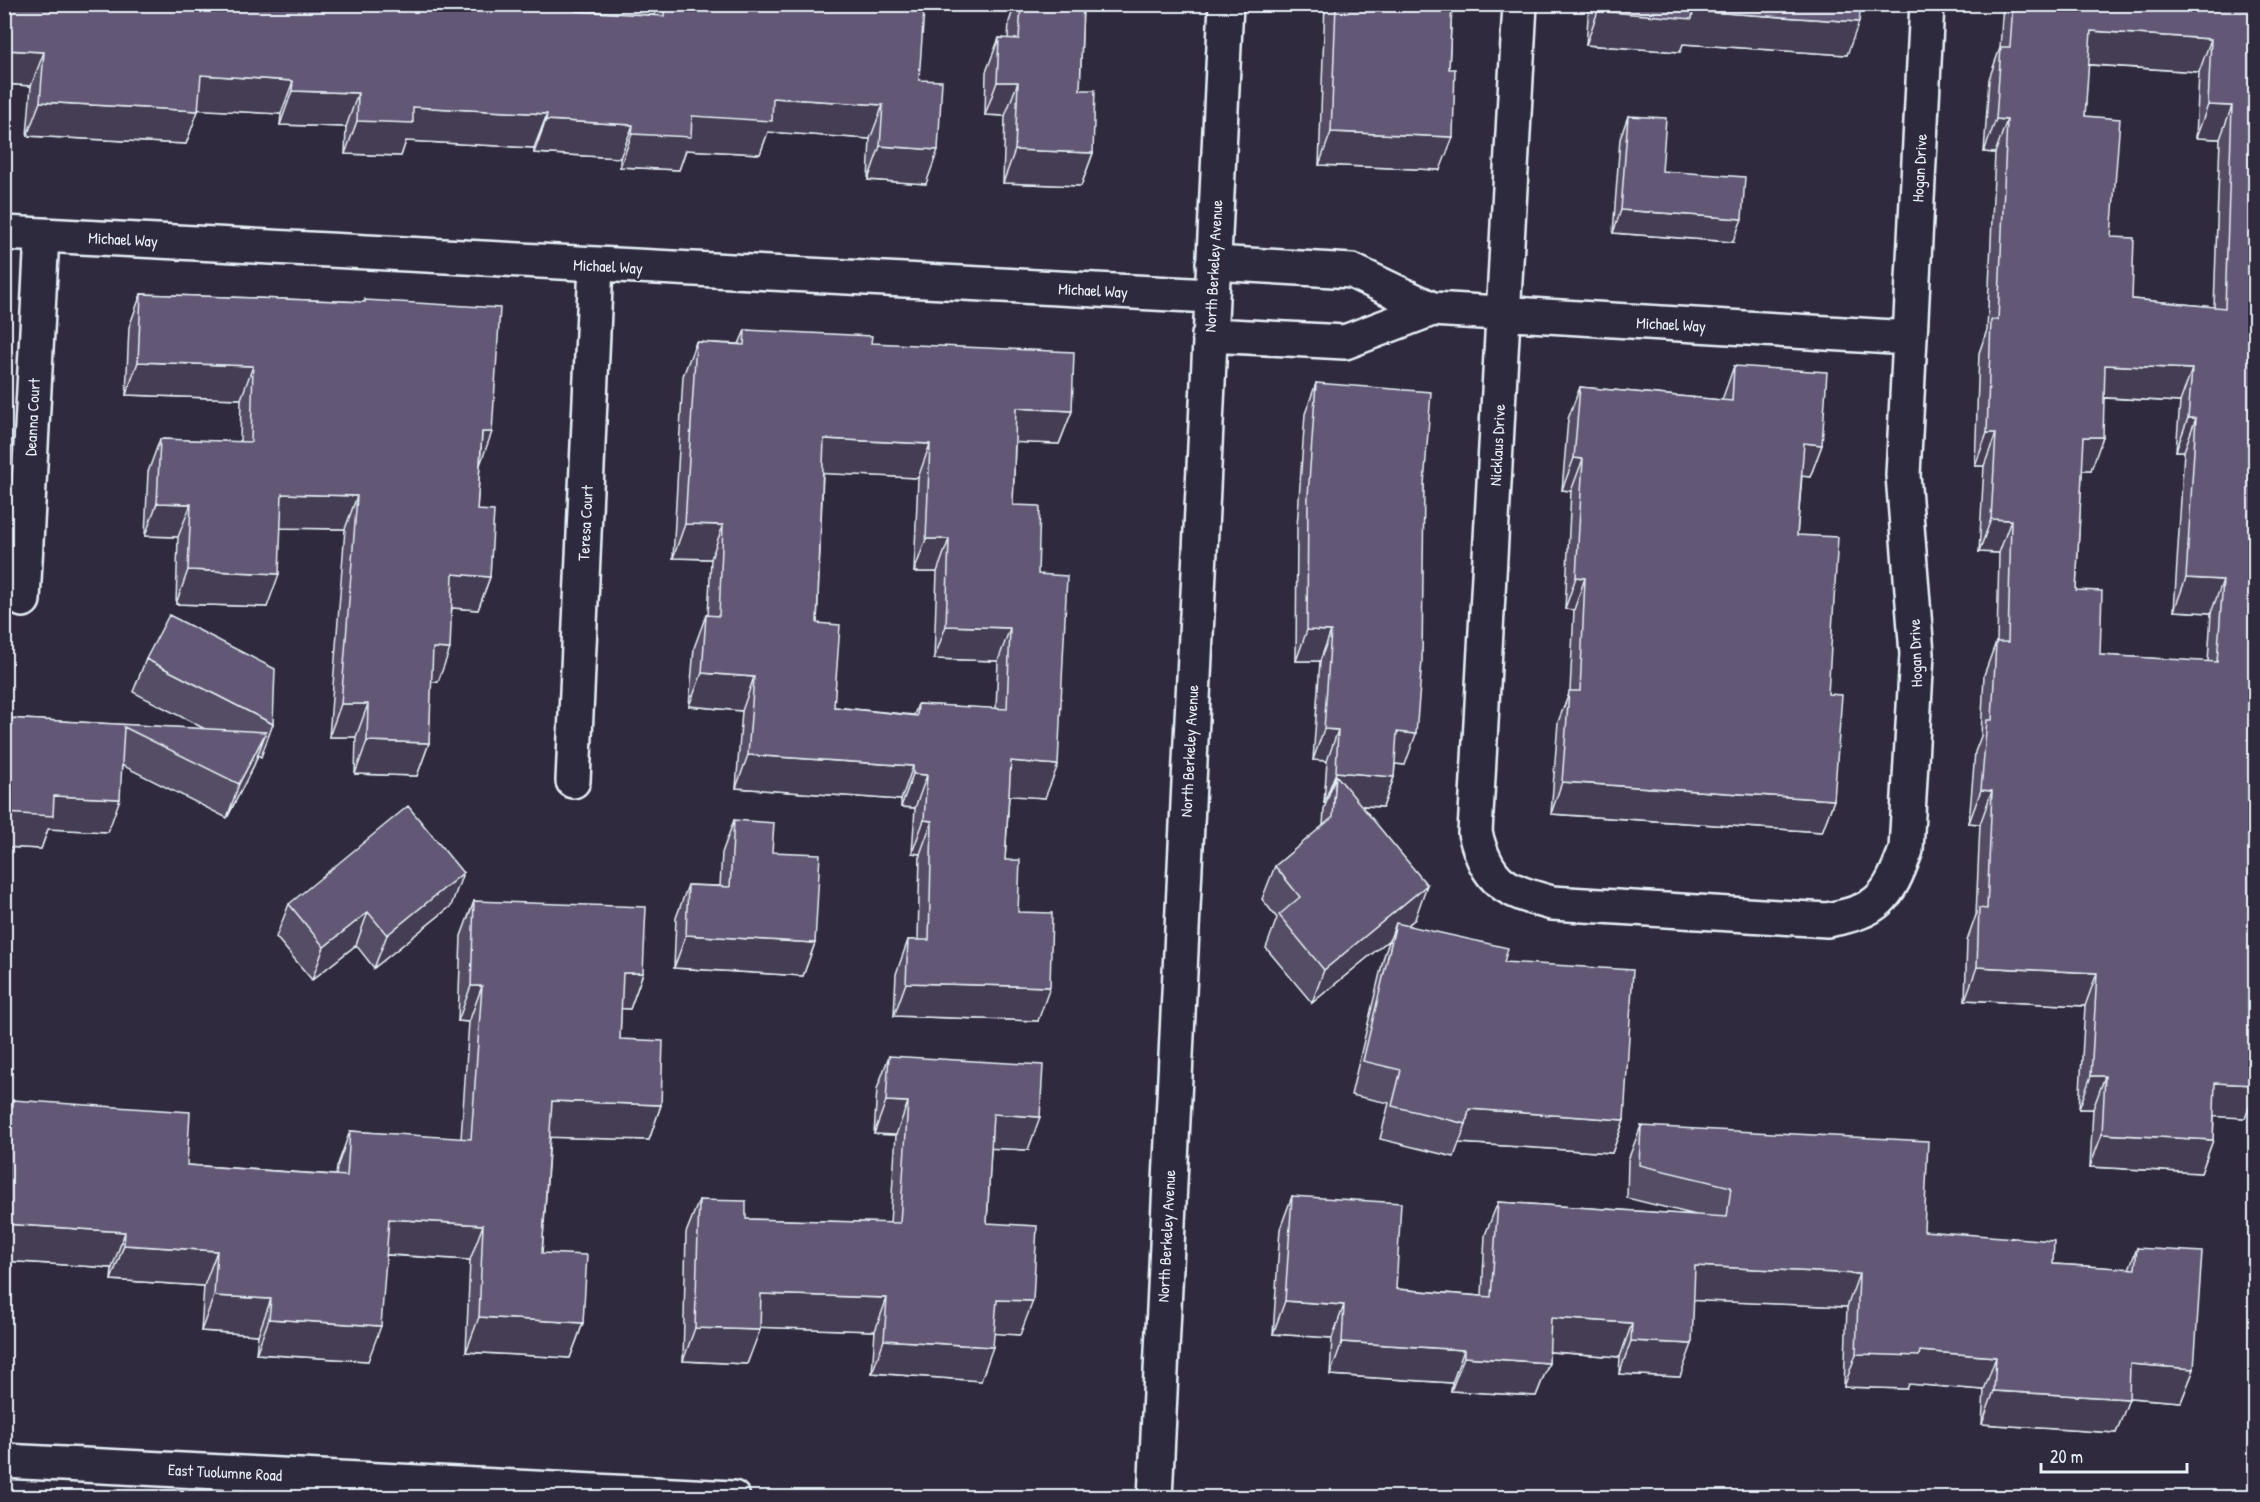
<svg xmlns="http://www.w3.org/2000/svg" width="2260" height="1502" viewBox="0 0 2260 1502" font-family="'Patrick Hand',sans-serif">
<rect width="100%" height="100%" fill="#2f2a3d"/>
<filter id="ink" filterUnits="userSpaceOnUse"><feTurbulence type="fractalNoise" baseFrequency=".0167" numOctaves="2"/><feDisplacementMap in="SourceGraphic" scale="12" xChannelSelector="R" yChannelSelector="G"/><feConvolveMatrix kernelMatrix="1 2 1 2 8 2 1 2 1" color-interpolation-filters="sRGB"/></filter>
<g filter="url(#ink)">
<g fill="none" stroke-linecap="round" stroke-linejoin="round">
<g stroke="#e8f1f8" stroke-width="38">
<path id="minor" d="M1520 4 1475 833C1488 883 1504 890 1552 903L1827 920C1879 911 1888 898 1906 850L1917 654 1903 475 1927 4
M4 233 1211 296
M1213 263 1352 271 1432 309 1909 338
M1209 335 1345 342 1432 309
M23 600 42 235
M573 781 596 265
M4 1461 733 1498
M1155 1498 1226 4"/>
</g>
<use href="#minor" stroke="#2f2a3d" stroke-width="33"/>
</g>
<path fill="#544d65" stroke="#e8f1f8" stroke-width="1.5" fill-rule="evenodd" d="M4 4 576 11 654 15 658 4H880L879 7 919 80 926 184 868 180 870 139 768 132 760 154 686 150 679 170 620 167V158L534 153V148L406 141 401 156 345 154 346 127 280 125 281 114 198 109 186 144 27 136 31 86 4 84Z
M1015 4H1083L1080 90 1093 153 1081 186 1003 183 1005 116 985 115 986 72 999 38 1008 39 1009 22Z
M1325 4H1452L1449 69 1440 170 1319 165Z
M1589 4H1861L1847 55 1683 44 1680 52 1586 45Z
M2003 4H2256V1091L2245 1118 2214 1116 2213 1140 2201 1173 2090 1167 2093 1109H2079L2085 1006 1965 1000 1967 941 1976 915 1980 824 1969 823 1975 752 1981 736 1984 675 1996 642H1997L1999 553 1979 552 1984 466H1975L1979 353 1987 330 1995 153 1984 152 1989 79 2000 48ZM2088 65 2199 72 2196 138 2220 139 2214 307 2132 299 2111 237 2085 116ZM2104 398 2180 402 2176 451H2184L2174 611 2211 613 2208 662 2100 655 2076 590 2082 470H2091Z
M1628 116 1662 171 1733 242 1613 233 1620 139Z
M141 294 365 302V300L480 464 477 510 490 577 478 610 452 608 438 682H431L429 743 417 776 355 774 356 737H329L345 529 280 528 267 607 176 604 178 537 145 536 148 472 160 439 240 442 241 399 126 395 129 327Z
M745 330 871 343 1072 411 1059 444 1015 442 1013 505 1038 574 1045 798 1009 795 1005 860 1018 912 1038 1021 894 1016 896 974 908 940H918L920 854 912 853 915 808 901 807V800L736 788 742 711 689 706 694 648 706 615H708L711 559 673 558 683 376 696 342 739 344ZM823 473 918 478 914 572H937L934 659 998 661 996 709 918 704 914 715 834 707 817 623Z
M1734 366 1822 445 1810 477 1802 476 1797 535 1828 694 1834 800 1822 832 1551 814 1558 722 1570 691 1574 610 1565 609 1571 491 1562 490 1568 419 1580 387 1722 400Z
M1316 383 1424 485 1405 765 1395 764 1394 777 1383 807 1361 806 1415 919 1408 925 1504 962 1624 1120 1612 1153 1459 1143 1454 1157 1380 1139 1389 1103 1351 1095 1384 956 1390 939 1312 1003 1266 948 1277 918 1262 899 1275 866 1323 826 1324 809 1326 803H1324L1327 761 1313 760 1320 661H1296L1297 527 1305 414Z
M146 659 273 724 261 757 258 755 254 765 227 818 122 765 108 832 48 829 41 849 4 847V718L205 729 133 692Z
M734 820 772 852 815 943 803 976 674 968 676 918 688 885 720 886 722 853Z
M474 901 643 973 630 1009 621 1008 620 1039 661 1105 649 1140 550 1137 542 1253 583 1323 570 1358 466 1352 470 1260 386 1255 368 1361 256 1354 258 1335 201 1331 204 1286 111 1280 112 1268 4 1261V1106H11L13 1100 187 1165 336 1175 337 1167 350 1131 461 1139 469 1022 458 1021 461 936Z
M289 904 451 906 374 968 356 945 312 980 276 937Z
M889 1056 1028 1150 991 1148 987 1223 1020 1335 994 1333 981 1381 872 1373 875 1331 760 1327 747 1364 683 1361 686 1233 699 1200 746 1219 890 1223 896 1135 874 1134 877 1089Z
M1641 1126 1924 1231 2053 1264 2129 1269 2137 1248 2194 1369 2181 1402 2129 1398 2116 1433 1982 1424 1984 1390 1909 1384 1907 1389 1844 1387 1847 1307 1693 1300 1680 1377 1619 1374 1620 1357 1549 1352V1363L1536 1396 1451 1391 1452 1383 1330 1375 1332 1338 1273 1334 1280 1229 1292 1196 1396 1289 1482 1296 1485 1235 1498 1202 1696 1215 1627 1198 1628 1160Z"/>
<path fill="#453e53" stroke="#e8f1f8" stroke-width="1.5" d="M1598 11H1693L1859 22 1847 55 1683 44 1680 52 1586 45Z
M2091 31 2211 39 2199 72 2079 64Z
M4 50 44 52 31 86 4 84Z
M201 75 293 81 281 114 189 109Z
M997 82H1018L1005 116 985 115Z
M292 91 358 93 346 127 280 125Z
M773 98 883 105 870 139 768 132 760 154 686 150 679 170 620 167 632 134 692 116Z
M40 102 198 111 186 144 27 136Z
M2208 105 2232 106 2220 139 2196 138Z
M413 107 547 114 534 148 406 141 401 156 345 154 357 121Z
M1996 119 2007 120 1995 153 1984 152Z
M546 120 633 125 620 158 534 153Z
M1331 132 1453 137 1440 170 1319 165Z
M880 146 938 150 926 184 868 180Z
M1015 150 1093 153 1081 186 1003 183Z
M1621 210 1742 219 1733 242 1613 233Z
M138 362 253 366 241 399 126 395Z
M2105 365 2192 369 2180 402 2093 397Z
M1016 408 1072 411 1059 444 1004 442Z
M2188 418H2196L2184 451H2176Z
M482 432H492L480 465Z
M1987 433H1996L1984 466H1975Z
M2084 437H2103L2091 470H2072Z
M824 439 930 444 918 478 812 473Z
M1804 443 1822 445 1810 477 1792 475Z
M1574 458 1583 459 1571 491 1562 490Z
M282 494 357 496 345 529 269 528Z
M157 503 191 504 178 537 145 536Z
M1991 519 2011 520 1999 553 1979 552Z
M685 524 723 525 711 559 673 558Z
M926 539H949L937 572H914Z
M188 570 279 574 267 607 176 604Z
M453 574 490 577 478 610 441 607Z
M1576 577 1585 578 1574 610 1565 609Z
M2186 578 2223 580 2211 613 2174 611Z
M946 626 1010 628 998 661 934 659Z
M1307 630 1331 631 1320 661H1296Z
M433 648 450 649 438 682H420Z
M702 673 754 677 742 711 689 706Z
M341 704H368L356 737H329Z
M1324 729 1338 730 1327 761 1313 760Z
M266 732 254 765 227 818 239 784Z
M1397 732 1416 734 1405 765 1386 763Z
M367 741 429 743 417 776 355 774Z
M748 755 913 766 901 800 736 788Z
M1011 761 1058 765 1045 798 999 795Z
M1336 772 1394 777 1383 807 1334 804 1336 775 1326 803H1324Z
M913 774 927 775 915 808 901 807Z
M1562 782 1834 800 1822 832 1551 814Z
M1981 790 1992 791 1980 824 1969 823Z
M54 796 120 799 108 832 48 829 41 849 4 847V813Z
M924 820 932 821 920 854 912 853Z
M463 873 451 906 374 968 387 935Z
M1427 885 1415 919 1393 937 1396 923 1390 939 1312 1003 1324 970Z
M368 912 356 945 312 980 324 947Z
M686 935 815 943 803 976 674 968Z
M1977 967 2097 973 2085 1006 1965 1000Z
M623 973H643L630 1009 610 1008Z
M906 983 1050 987 1038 1021 894 1016Z
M471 986H482L469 1022 458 1021Z
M2091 1076H2105L2093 1109H2079Z
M2215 1083 2256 1085V1091L2245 1118 2203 1116Z
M552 1101 661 1105 649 1140 539 1137Z
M886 1101 908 1102 896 1135 874 1134Z
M1469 1109 1624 1120 1612 1153 1459 1143 1466 1124Z
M993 1114 1040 1117 1028 1150 981 1148Z
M2102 1134 2213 1140 2201 1173 2090 1167Z
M389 1219 483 1225 470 1260 376 1254Z
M4 1224 125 1232 112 1268 4 1261Z
M124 1245 217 1251 204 1286 111 1280Z
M1695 1266 1859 1274 1847 1307 1682 1300Z
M761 1294 887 1298 875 1331 749 1327Z
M214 1296 271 1299 258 1335 201 1331Z
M997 1300 1033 1301 1020 1335 985 1333Z
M1285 1301 1344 1305 1332 1338 1273 1334Z
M479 1317 583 1323 570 1358 466 1352Z
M1551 1318 1632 1323 1620 1357 1539 1351Z
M269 1319 381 1326 368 1361 256 1354Z
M695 1328 760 1330 747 1364 683 1361Z
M884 1340 993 1347 981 1381 872 1373Z
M1631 1341 1692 1344 1680 1377 1619 1374Z
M1342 1342 1464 1350 1452 1383 1330 1375Z
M1920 1351 1996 1357 1984 1390 1909 1384 1907 1389 1844 1387 1856 1354Z
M1464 1357 1549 1363 1536 1396 1451 1391Z
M2130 1364 2194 1369 2181 1402 2118 1397Z
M1994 1391 2129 1399 2116 1433 1982 1424Z"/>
<path fill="#625976" stroke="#e8f1f8" stroke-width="1.5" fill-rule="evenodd" d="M4 4H518L576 8V11L664 16 665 4H880L879 7 924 10 919 80 942 81 938 150 880 146 883 105 773 98 772 121 692 116 691 137 632 134 633 125 546 120 547 114 413 107V123L357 121 358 93 292 91 293 81 201 75 198 111 40 102 44 52 4 50Z
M1021 4H1083L1080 90H1095L1093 153 1015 150 1018 82H997L999 38 1019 39Z
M1336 4H1452L1449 69H1455L1453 137 1331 132Z
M1599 4H1861L1859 22 1693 11 1692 19 1598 11Z
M2013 4H2256V1085L2215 1083 2213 1140 2102 1134 2105 1076H2091L2097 973 1977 967 1979 908 1987 909 1992 791 1981 790 1987 720H1992L1996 642H2008L2011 520 1991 519 1996 433H1987L1991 320H1998L2007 120 1996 119 2001 47H2010ZM2091 31 2211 39 2208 105 2232 106 2225 308 2132 299 2134 238 2111 237 2120 119 2085 116ZM2105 365 2192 369 2188 418H2196L2186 578 2223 580 2217 662 2100 655 2102 591 2076 590 2084 437H2103Z
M1628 116 1666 118 1662 171 1745 177 1742 219 1621 210Z
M141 294 365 302V300L500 308 492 432H482L477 510 494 511 490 577 453 574 450 649 433 648 429 743 367 741 368 704H341L357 496 282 494 279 574 188 570 191 504 157 503 160 439 251 442 253 366 138 362Z
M745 330 872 336 871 343 1074 352 1072 411 1016 408 1013 505 1040 506 1038 574 1067 576 1058 765 1011 761 1005 860H1020L1018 912 1052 913 1050 987 906 983 908 940H929L932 821 924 820 927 775 913 774V766L748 755 754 677 702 673 706 615 719 616 723 525 685 524 696 342 744 345ZM824 439 930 444 926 539H949L946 626 1010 628 1007 709 918 704 917 716 834 707 840 625 817 623Z
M1734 366 1827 372 1822 445 1804 443 1797 535 1838 537 1828 694 1842 695 1834 800 1562 782 1569 691H1580L1585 578 1576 577 1583 459 1574 458 1580 387 1732 401Z
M1316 383 1431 392 1424 485 1422 661 1416 734 1397 732 1394 777 1336 772 1338 730 1324 729 1331 631 1307 630 1308 496Z
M169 615 275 669 273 724 146 659Z
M4 718 266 732 239 784 124 727 120 799 54 796 53 816 4 813Z
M1336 775 1427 885 1324 970 1279 915 1300 897 1275 866 1333 817Z
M408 806 463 873 387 935 368 912 324 947 289 904Z
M734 820 774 823 772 852 820 854 815 943 686 935 688 885 730 887Z
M474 901 646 907 643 973H623L620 1039 663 1041 661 1105 552 1101 542 1253 587 1255 583 1323 479 1317 483 1225 389 1219 381 1326 269 1319 271 1299 214 1296 217 1251 124 1245 125 1232 4 1224V1106H13V1100L190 1112 187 1165 347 1176 350 1131 471 1139 482 986H471Z
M1396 923 1508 948 1504 962 1633 970 1624 1120 1469 1109 1466 1124 1392 1106 1401 1070 1363 1061Z
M889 1056 1043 1065 1040 1117 993 1114 987 1223 1037 1226 1033 1301 997 1300 993 1347 884 1340 887 1298 761 1294 760 1330 695 1328 699 1200 746 1201V1219L900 1223 908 1102 886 1101Z
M1641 1126 1928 1141 1924 1231 2054 1241 2053 1264 2135 1269 2137 1248 2202 1252 2194 1369 2130 1364 2129 1399 1994 1391 1996 1357 1920 1351 1919 1356 1856 1354 1859 1274 1695 1266 1692 1344 1631 1341 1632 1323 1551 1318 1549 1363 1464 1357V1350L1342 1342 1344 1305 1285 1301 1292 1196 1401 1203 1396 1289 1491 1297 1498 1202 1727 1217 1731 1187 1639 1165Z"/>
</g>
<g text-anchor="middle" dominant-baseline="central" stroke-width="5" stroke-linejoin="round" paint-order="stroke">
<g font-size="16" fill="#e8f1f8" stroke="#2f2a3d">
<text transform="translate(1919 168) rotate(-87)">Hogan Drive</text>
<text transform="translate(123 239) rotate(3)">Michael Way</text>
<text transform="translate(608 266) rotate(3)">Michael Way</text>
<text transform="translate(1213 266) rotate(-87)">North Berkeley Avenue</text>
<text transform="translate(1093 290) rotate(3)">Michael Way</text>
<text transform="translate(1671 324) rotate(3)">Michael Way</text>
<text transform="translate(32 417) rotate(-87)">Deanna Court</text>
<text transform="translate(1497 445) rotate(-87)">Nicklaus Drive</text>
<text transform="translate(585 523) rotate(-87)">Teresa Court</text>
<text transform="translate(1915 653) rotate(-92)">Hogan Drive</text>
<text transform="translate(1189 751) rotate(-87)">North Berkeley Avenue</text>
<text transform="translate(1166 1236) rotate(-87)">North Berkeley Avenue</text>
<text transform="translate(225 1472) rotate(3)">East Tuolumne Road</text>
</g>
</g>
<rect width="2260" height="1502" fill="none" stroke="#2f2a3d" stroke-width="24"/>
<rect x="12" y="12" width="2236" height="1478" fill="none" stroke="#e8f1f8" stroke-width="2" filter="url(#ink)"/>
<path d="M2041 1463v9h146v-9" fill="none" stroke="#e8f1f8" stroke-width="3"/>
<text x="2050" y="1463" font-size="18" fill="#e8f1f8" stroke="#2f2a3d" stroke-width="4.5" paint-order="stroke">20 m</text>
</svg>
